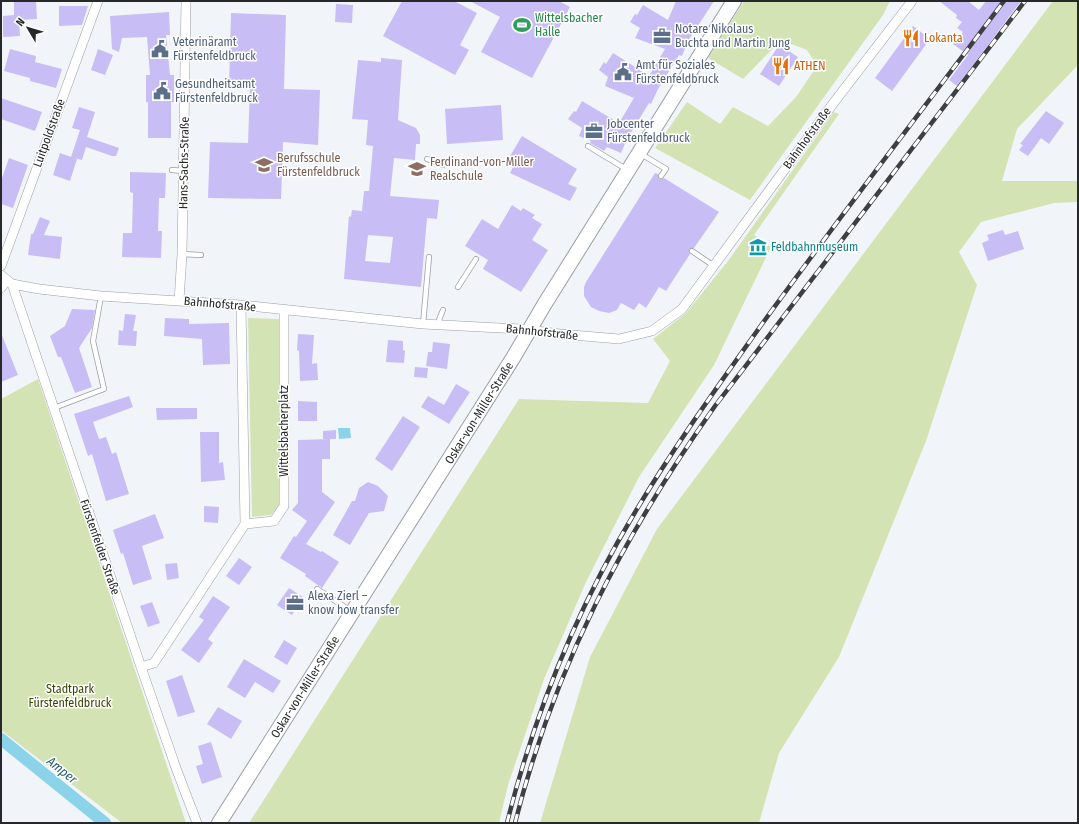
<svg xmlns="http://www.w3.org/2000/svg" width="1079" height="824" viewBox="0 0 1079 824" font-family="'Fira Sans Condensed',sans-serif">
<rect width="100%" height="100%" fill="#f1f5fa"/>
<path fill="#d4e3b4" d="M744 1H890L883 15 750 200 655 148 687 102 720 124 733 107 768 126 796 97 817 66 807 50 781 40 743 79 708 58Z
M1053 1H1078V65L1017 129 1002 181H1078V202L1054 203 981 222 959 252 977 285 926 441 839 657 779 753 759 823H540L590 657 657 529Z
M834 112 839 114 754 235 771 247 714 365 639 477 586 582 544 679 508 785 499 823H249L519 399 648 403 670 361 653 339 686 313 728 261Z
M248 318 279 319V505L271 515 252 517Z
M38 379 186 823H122L1 730V399Z"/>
<path fill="#8bd3e8" d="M338 428H350L351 438 339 439Z"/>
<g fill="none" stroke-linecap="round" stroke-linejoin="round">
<path stroke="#8bd3e8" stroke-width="12" d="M1 739 105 823"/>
</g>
<path fill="#c8bdf4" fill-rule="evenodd" d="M14 1H36L37 19 19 20 20 36 3 37V16L14 15Z
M402 1H454L477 13 460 45 469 50 455 75 383 36Z
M470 1H559L570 7 532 78 481 52 500 17Z
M676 1H714L688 41 682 56 679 55 658 89 651 104 649 103 627 139 621 153 607 147 604 151 590 143 591 141 579 136 582 128 568 119 574 111 576 112 582 101 619 123 634 98 605 86 608 77 599 70 604 62 606 64 613 53 649 76 665 49 635 38 640 28 630 22 635 14 637 15 643 5 668 20Z
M939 1H968L979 10 986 1H1021L957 86 949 80 968 55 953 44 963 32 957 28 962 22 956 18 957 15Z
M336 4 353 5 352 23 335 22Z
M59 6H88L82 25 59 26Z
M169 12 170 35H166L170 75H174V102H171V138H148V102H146V75H150L147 37 122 38 119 52 112 49 110 16Z
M231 13 286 15 284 89 320 90 318 145 283 142 281 199 208 198 210 142 248 143 250 87 229 86Z
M913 26 930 39 892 91 875 78Z
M779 45 798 57 779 86 760 74Z
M10 49 36 56 35 62 62 69 56 88 30 81V78L4 71Z
M98 49 113 55 105 75 91 70Z
M381 58 402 60 398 120 416 128 420 135V144H416L415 160 394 158 390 196 439 200 437 219 427 218 421 287 344 279 349 216 351 217 352 210 362 211 364 191H369L373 146 366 145 368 120 352 119 358 60 381 62ZM368 235 393 237 390 263 365 261Z
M1 98 42 112 35 131 1 119Z
M501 105 503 140 447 144 445 109Z
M79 107 95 112 87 137 119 148 116 156H112L86 147 82 160 74 158 77 159 70 181 53 175 60 153 71 157 80 130 72 128Z
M1046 111 1064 123 1049 144 1041 138 1028 156 1019 150 1023 145 1020 144Z
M522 136 577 169 568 184 577 188 570 201 510 173 515 163 510 160V156Z
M9 158 28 165 13 208 1 204V181Z
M130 172 166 173 165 198H159L158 231H162L161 258 122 257 123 233H132L133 193 130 192Z
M655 173 658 174 659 179 664 178 719 212 694 248 689 249 690 254 666 291 659 287 646 308 639 303 634 310 621 303 617 310 609 313 599 311 591 307 584 296V287L586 282Z
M512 205 521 211 523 208 535 215 532 218 542 224 532 240 548 250 521 292 483 269 488 260 465 246 482 219 498 229Z
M40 217 50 221 44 235 62 237 60 259 28 255 31 234H33Z
M1003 230 1005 235 1018 231 1024 249 988 261 982 243 989 240 987 235Z
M72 309 95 310 92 328 79 348 92 387 75 393 61 357H58L50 336 65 326Z
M125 314 136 315 133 331H137L136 346 118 345 119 330 123 331Z
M165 318 189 319V324L229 323 230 364 203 365 202 339 164 336Z
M1 333 18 375 1 382Z
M298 334 314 335 312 364 317 363 318 380 300 381 299 351 297 350Z
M388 340 403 341V350L405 351 404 363 386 362Z
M433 342 450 344 447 369 426 366 428 352H432Z
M415 367 428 368 427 378 414 377Z
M456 384 470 392 449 424 421 407 428 396 444 405Z
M129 396 133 407 93 422 99 439 106 437 112 454 116 452 129 494 106 501 92 454 88 456 74 414Z
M298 401 317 402V421H298Z
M156 408H197V419L157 420Z
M403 416 420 427 392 471 375 459Z
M336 430V439H323V431Z
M200 432H219V463L223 462 225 480 201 482Z
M330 439V459H322V492L335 502 306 544 321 552 322 551 339 562 322 588 305 576 306 574 280 558 294 536 296 537 307 521 292 510 298 503V440Z
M368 482 378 486 388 496 384 511 369 513 350 545 333 535 352 501H355L359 488Z
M204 506 219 507 218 523 204 522Z
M155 514 164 538 142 546 152 579 133 585 123 553 121 554 113 530Z
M239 558 252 567 239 585 226 576Z
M177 563 179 578 167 580 165 564Z
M289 588 303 597 292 615 277 605Z
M213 596 230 607 208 639 213 643 199 663 181 650 204 620 199 617Z
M152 602 160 623 148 627 140 606Z
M284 640 297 648 287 665 274 657Z
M244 659 281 681 273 693 255 682 245 698 227 687Z
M182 675 195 712 178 717 166 681Z
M218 707 242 721 231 739 207 724Z
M211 742 222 777 202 784 196 766 203 764 198 746Z"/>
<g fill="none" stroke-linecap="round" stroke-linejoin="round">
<g stroke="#9b9ea3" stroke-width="6">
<path id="service" d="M588 146 626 169
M641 154 666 169 661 176
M427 159 443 165
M172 170 184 171
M692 251 714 266
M182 254 201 255
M458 287 476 259
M423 324 429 257
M437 325 443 310
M54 408 104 389 93 341 101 296
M317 589 351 611"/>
</g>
<g stroke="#9b9ea3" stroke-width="10">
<path id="minor" d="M1 266 98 1
M1 275 12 284 141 667 176 768 197 823
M12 284 39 289 101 296 241 305 423 324 521 329 560 334 619 339 652 331 682 309 835 101 912 1
M1 288 7 280
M179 301 182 254 186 1
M245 524 274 521 284 506V309
M141 667 154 663 245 524 241 305"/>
</g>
<g stroke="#9b9ea3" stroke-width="16">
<path id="primary" d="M219 823 513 358 544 305 734 1"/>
</g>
<use href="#service" stroke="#fff" stroke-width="4.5"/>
<use href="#minor" stroke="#fff" stroke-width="9"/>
<use href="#primary" stroke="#fff" stroke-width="14"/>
<g stroke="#3e3f42" stroke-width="4.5">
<path id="rail" d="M507 823C534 715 577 609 634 514 673 448 718 386 762 324 841 215 923 109 1004 1
M515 823C555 666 622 538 715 406L1025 1"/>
</g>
<use href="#rail" stroke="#fff" stroke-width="3" stroke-dasharray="9" stroke-linecap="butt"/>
</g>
<defs>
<g id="stadium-bare" transform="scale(1.38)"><path d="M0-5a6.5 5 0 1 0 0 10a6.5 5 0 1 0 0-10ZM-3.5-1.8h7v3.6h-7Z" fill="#2e9e5b" stroke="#fff" stroke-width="2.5" paint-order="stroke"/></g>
<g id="office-bare" transform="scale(1.38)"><path d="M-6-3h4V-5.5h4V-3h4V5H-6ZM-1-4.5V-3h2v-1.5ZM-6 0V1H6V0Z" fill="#5c6f8a" stroke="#fff" stroke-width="2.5" paint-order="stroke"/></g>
<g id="restaurant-bare" transform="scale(1.38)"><path d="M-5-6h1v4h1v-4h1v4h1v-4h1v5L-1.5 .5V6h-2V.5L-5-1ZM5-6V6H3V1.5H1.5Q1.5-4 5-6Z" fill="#e8710a" stroke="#fff" stroke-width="2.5" paint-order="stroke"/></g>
<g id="civic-bare" transform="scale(1.38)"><path d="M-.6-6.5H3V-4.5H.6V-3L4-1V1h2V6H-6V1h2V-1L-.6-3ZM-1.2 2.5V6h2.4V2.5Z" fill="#5c6f8a" stroke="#fff" stroke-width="2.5" paint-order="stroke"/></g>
<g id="school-bare" transform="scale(1.38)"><path d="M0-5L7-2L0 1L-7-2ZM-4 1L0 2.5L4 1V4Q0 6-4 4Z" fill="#8d6e63" stroke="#fff" stroke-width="2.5" paint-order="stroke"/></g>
<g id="museum-bare" transform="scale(1.38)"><path d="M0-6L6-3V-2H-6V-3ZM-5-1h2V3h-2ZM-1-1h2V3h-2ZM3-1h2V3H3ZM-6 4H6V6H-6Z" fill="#0f9aa8" stroke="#fff" stroke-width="2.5" paint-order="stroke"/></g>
</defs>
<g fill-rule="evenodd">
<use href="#stadium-bare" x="522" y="25"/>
<use href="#office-bare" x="662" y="36"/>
<use href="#restaurant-bare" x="911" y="38"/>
<use href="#civic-bare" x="160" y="49"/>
<use href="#restaurant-bare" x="781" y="66"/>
<use href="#civic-bare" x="623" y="72"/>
<use href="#civic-bare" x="162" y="91"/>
<use href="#office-bare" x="594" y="131"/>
<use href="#school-bare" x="264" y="165"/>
<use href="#school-bare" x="417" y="169"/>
<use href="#museum-bare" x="758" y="247"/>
<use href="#office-bare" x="295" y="603"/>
</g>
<g text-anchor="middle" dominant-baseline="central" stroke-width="3" stroke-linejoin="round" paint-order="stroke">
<g font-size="12" fill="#27864d" stroke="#fff" text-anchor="start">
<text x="535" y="18">Wittelsbacher<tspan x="535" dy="14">Halle</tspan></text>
</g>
<g font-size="12" fill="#4e5e75" stroke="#fff" text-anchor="start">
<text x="675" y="29">Notare Nikolaus<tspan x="675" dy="14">Buchta und Martin Jung</tspan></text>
<text x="173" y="42">Veterinäramt<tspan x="173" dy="14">Fürstenfeldbruck</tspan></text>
<text x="636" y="65">Amt für Soziales<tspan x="636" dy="14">Fürstenfeldbruck</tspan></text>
<text x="175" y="84">Gesundheitsamt<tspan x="175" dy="14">Fürstenfeldbruck</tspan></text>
<text x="607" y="124">Jobcenter<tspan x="607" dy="14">Fürstenfeldbruck</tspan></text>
<text x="308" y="596">Alexa Zierl –<tspan x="308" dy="14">know how transfer</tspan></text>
</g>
<g font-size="12" fill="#c56008" stroke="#fff" text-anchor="start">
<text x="924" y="38">Lokanta</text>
<text x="794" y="66">ATHEN</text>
</g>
<g font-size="12" fill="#27282a" stroke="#fff">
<text transform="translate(49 133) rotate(-70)">Luitpoldstraße</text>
<text transform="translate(807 138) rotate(-54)">Bahnhofstraße</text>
<text transform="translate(184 163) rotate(-89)">Hans-Sachs-Straße</text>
<text transform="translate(220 304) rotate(5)">Bahnhofstraße</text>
<text transform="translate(542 332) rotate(6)">Bahnhofstraße</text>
<text transform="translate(479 413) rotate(-58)">Oskar-von-Miller-Straße</text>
<text transform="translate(284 431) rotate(-90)">Wittelsbacherplatz</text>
<text transform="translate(100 547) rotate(71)">Fürstenfelder Straße</text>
<text transform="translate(305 687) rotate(-58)">Oskar-von-Miller-Straße</text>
</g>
<g font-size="12" fill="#785e54" stroke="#fff" text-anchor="start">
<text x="277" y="158">Berufsschule<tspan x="277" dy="14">Fürstenfeldbruck</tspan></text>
<text x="430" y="162">Ferdinand-von-Miller<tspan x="430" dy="14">Realschule</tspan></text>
</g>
<g font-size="12" fill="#0d838f" stroke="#fff" text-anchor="start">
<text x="771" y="247">Feldbahnmuseum</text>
</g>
<g font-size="12" fill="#384504" stroke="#fff">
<text x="70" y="689">Stadtpark<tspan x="70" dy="14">Fürstenfeldbruck</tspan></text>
</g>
<g font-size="13" font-style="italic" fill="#26606f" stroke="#fff">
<text transform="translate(62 770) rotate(39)">Amper</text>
</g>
</g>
<rect width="1079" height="824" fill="none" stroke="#27282a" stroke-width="4"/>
<g transform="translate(28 28) rotate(308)" stroke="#ffffff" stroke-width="3" paint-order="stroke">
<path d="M0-3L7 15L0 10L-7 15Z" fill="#27282a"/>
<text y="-6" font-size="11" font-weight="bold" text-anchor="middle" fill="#27282a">N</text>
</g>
</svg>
